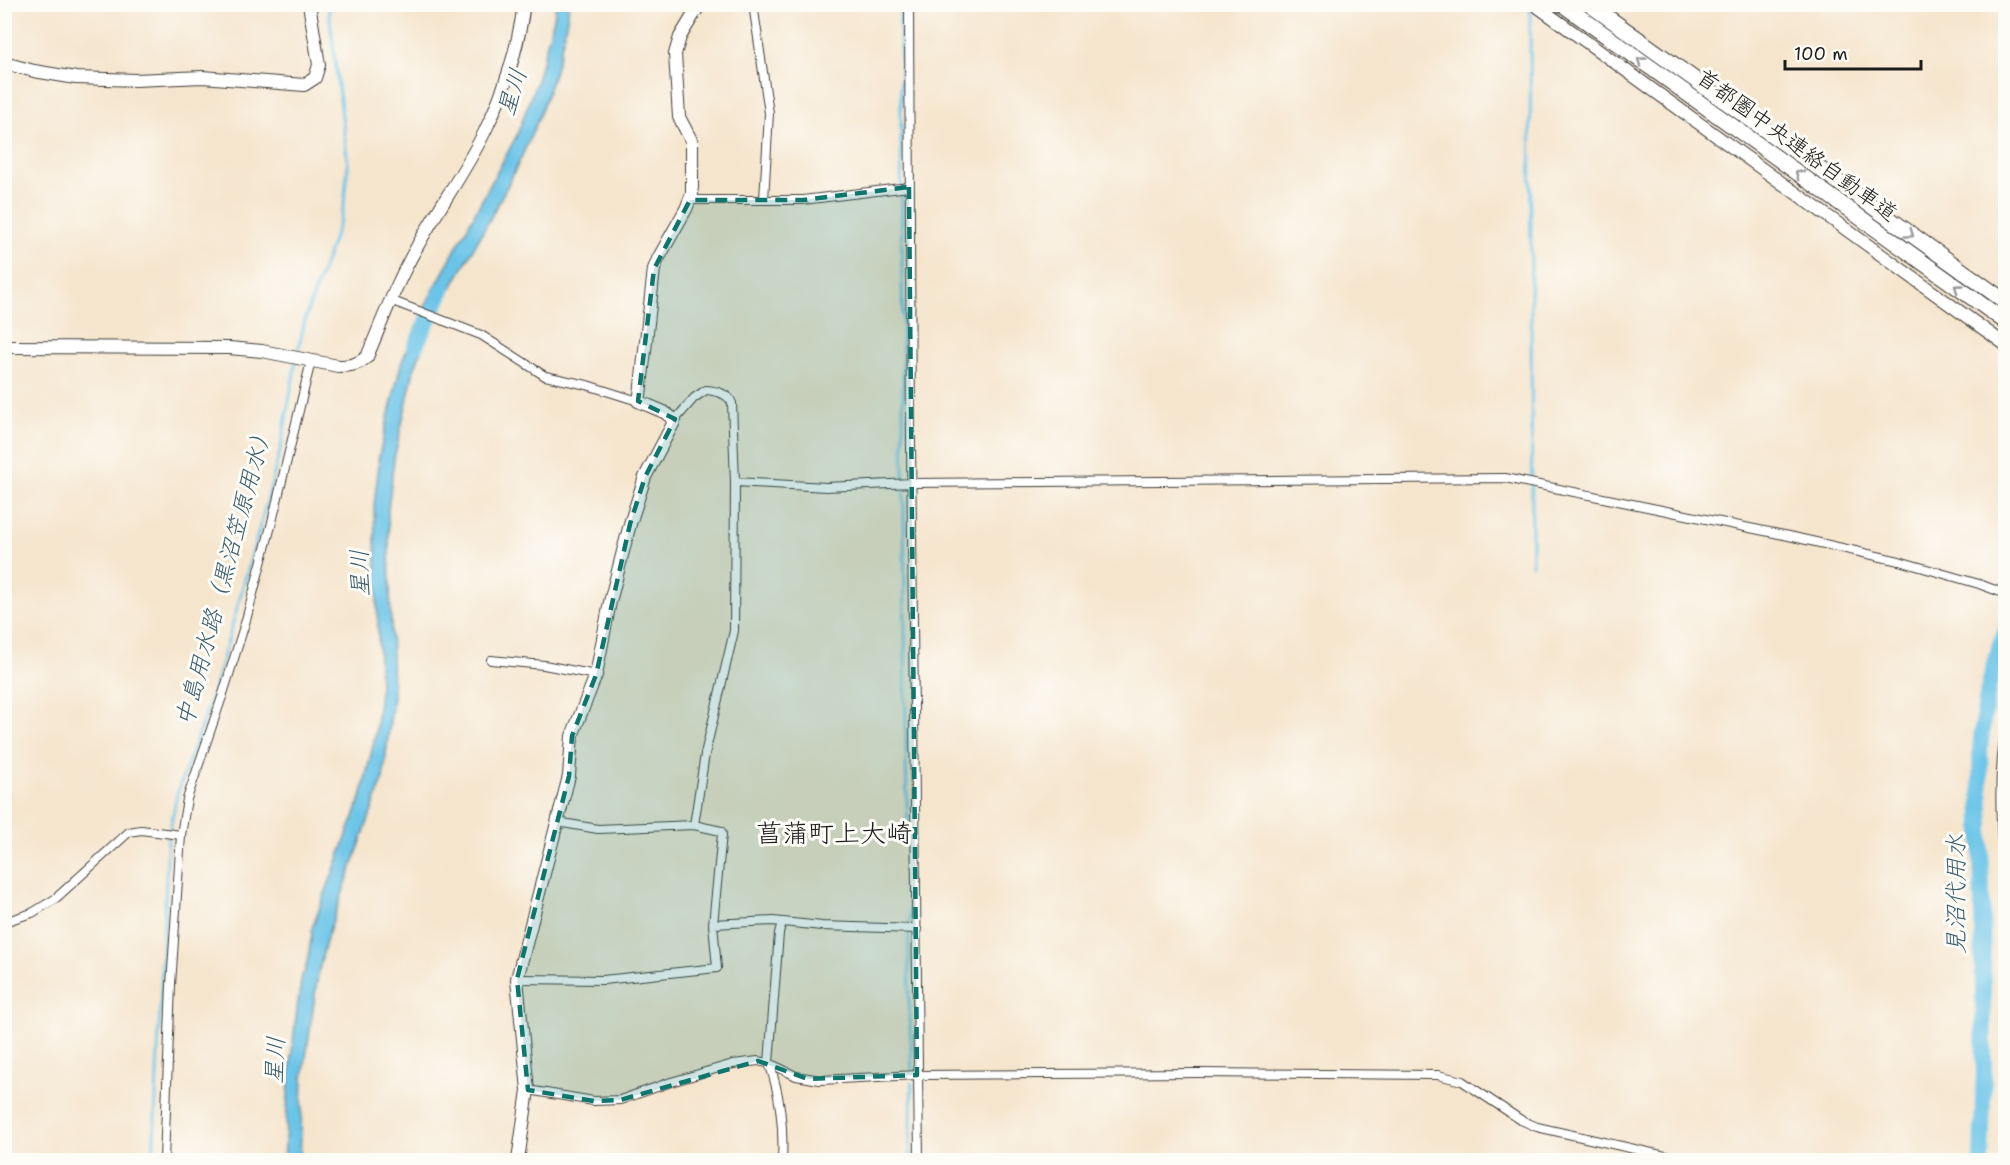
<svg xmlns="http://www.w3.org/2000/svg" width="2010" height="1165" viewBox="0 0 2010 1165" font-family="'Shantell Sans','Klee One',sans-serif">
<rect width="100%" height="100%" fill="#fdfcf7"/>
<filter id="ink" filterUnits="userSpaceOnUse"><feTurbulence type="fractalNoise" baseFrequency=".0167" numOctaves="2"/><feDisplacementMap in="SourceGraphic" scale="12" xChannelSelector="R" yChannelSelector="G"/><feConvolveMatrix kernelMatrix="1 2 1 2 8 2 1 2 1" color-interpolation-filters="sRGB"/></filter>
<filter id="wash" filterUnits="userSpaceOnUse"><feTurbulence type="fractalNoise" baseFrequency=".008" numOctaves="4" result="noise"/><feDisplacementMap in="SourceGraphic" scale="24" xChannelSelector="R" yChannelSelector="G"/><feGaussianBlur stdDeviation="1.35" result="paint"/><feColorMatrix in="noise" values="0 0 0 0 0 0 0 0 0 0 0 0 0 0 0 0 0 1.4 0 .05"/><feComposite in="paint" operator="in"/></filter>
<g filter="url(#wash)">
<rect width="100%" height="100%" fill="#f5e5cd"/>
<path fill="#6ac4e8" stroke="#437082" stroke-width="1.5" d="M556 5H569C555 116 491 215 439 311L425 306 517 135 537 80 554 18Z
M417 325 429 330 414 370 394 459 388 510 393 697 383 779 327 937 318 974 303 1078 300 1160H284C287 1098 292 1037 302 975L305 972 312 935 311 931 361 798 375 737 380 690 374 505 379 464 378 460 401 364Z"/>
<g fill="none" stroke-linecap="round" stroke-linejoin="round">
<path stroke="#6ac4e8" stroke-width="3" d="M900 4 906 757 910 922
M1530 6 1532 565
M297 355 306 316 341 218 344 204 348 165 328 4
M909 934V1002L912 1069
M153 1160 168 838 178 791 213 694 266 505 281 447 296 361
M910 1160 912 1083"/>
<path stroke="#6ac4e8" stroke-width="16" d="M415 347 443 289
M1981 1160 1984 1070 1980 751C1984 709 1989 669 2006 630"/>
</g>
</g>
<g filter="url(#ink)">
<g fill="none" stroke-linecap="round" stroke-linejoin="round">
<g stroke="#3d3a37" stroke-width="10">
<path id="street" d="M753 4 769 113 764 200
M909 4 911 445 919 1160
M690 200H803L909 187
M390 300 481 335 545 376 587 385 638 401
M675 420 694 398 706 390C716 391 728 393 732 403L735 482 734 631 705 754 694 825
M735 482 826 487 912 483 1505 478 1789 536 1899 561 1979 584 2006 594
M491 660 544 665 596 675
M2006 728C1995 787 2003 848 2006 907
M4 922 32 913 55 899 129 832 141 830 181 835
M782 922 779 933 769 1063C780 1093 784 1129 782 1160
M713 924 773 921 822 926 917 929
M517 979 603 980 717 968 713 924 722 834 721 831 694 825 598 829 557 822
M2006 1049V1096
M528 1090 594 1101 620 1100 671 1082 733 1064 758 1061 769 1063 796 1076 820 1080 917 1075 1199 1073 1438 1075 1462 1081 1521 1120 1537 1127 1683 1160
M164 1160 171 985 181 835 187 799 222 697 246 620 271 526 311 361
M2004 1160 2006 1134"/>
</g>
<g stroke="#3d3a37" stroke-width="14">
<path id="secondary" d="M1534 4 2006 345
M4 63 34 71 76 78 136 80 202 77 304 85 315 78 319 65 309 4
M4 347 229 348 262 351 338 366C350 366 357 365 367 357 383 319 397 281 418 245 439 207 466 170 485 131 505 90 518 49 524 4
M518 1160 528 1090 517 979 569 776 572 736 596 675 610 602 630 524 645 477 675 420 664 412 638 401 640 395 654 269 658 259 686 209 692 194V142L679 117 675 54 680 37 700 4"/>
</g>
<g stroke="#3d3a37" stroke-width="17">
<path id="highway" d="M1562 4 2006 322
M1589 4 2006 302"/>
</g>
<use href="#street" stroke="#fff" stroke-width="8"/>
<use href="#secondary" stroke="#fff" stroke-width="12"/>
<use href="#highway" stroke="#fff" stroke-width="15"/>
</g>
<defs><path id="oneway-chevron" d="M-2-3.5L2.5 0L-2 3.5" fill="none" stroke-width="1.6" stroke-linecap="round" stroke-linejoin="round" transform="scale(1.5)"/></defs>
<g stroke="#999">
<use href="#oneway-chevron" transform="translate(1641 61) rotate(-144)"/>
<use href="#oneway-chevron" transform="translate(1799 174) rotate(-144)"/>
<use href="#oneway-chevron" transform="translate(1910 234) rotate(36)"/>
<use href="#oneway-chevron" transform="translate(1958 288) rotate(-144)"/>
</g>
</g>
<path fill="#0f766e" fill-opacity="0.2" stroke="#0f766e" stroke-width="4.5" stroke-dasharray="12 8" stroke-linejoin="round" d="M909 187 917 1075 808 1079 758 1061 620 1100 594 1101 528 1090 517 979 569 776 572 736 596 675 630 524 645 477 675 419 638 401 654 269 690 200H803Z"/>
<g text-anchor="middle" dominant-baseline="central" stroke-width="6" stroke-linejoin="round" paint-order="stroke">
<g font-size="22" fill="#1c1c1c" stroke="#fdfcf7">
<text transform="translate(1797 145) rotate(36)">首都圏中央連絡自動車道</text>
</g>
<g font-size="24" font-style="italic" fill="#3b5f6e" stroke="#fdfcf7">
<text transform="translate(512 92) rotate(-73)">星川</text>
<text transform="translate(360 573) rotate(-92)">星川</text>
<text transform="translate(224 575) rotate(-75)">中島用水路（黒沼笠原用水）</text>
<text transform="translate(1956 894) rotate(-90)">見沼代用水</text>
<text transform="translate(275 1060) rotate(-87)">星川</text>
</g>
<g font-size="26" fill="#1c1c1c" stroke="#fdfcf7">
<text x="834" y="832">菖蒲町上大崎</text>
</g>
</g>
<rect width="2010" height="1165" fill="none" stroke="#fdfcf7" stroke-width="24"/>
<path d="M1785 60v9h136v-9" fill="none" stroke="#1c1c1c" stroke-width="3"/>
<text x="1794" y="60" font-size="18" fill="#1c1c1c" stroke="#fdfcf7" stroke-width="4.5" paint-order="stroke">100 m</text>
</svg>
